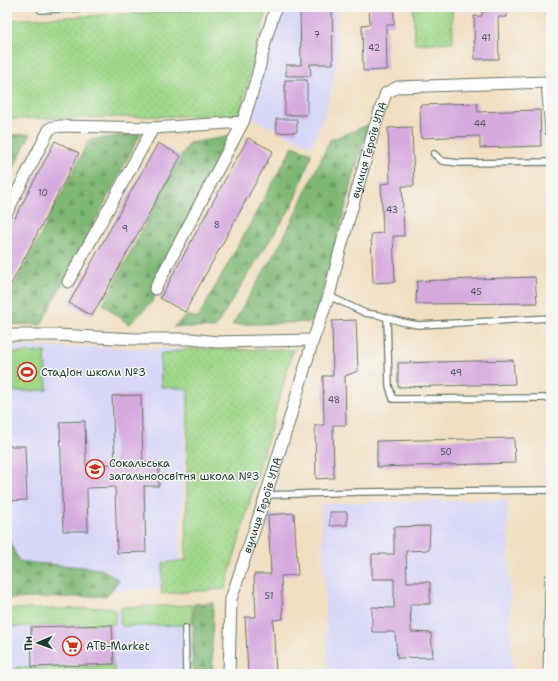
<svg xmlns="http://www.w3.org/2000/svg" width="558" height="681" viewBox="0 0 558 681" font-family="'Shantell Sans',sans-serif">
<defs>
<pattern id="forest-firs" width="22" height="20" patternUnits="userSpaceOnUse"><rect width="22" height="20" fill="#7fb875"/><path d="M5 1l3.5 6h-7zM16 11l3.5 6h-7z" fill="#679761"/></pattern>
<pattern id="park-dots" width="8" height="8" patternUnits="userSpaceOnUse"><rect width="8" height="8" fill="#9fd789"/><path d="M2 2h.1M6 6h.1" fill="none" stroke="#88b977" stroke-width="1.8" stroke-linecap="round"/></pattern>
</defs>
<rect width="100%" height="100%" fill="#f6f6f2"/>
<filter id="ink" filterUnits="userSpaceOnUse"><feTurbulence type="fractalNoise" baseFrequency=".025" numOctaves="2"/><feDisplacementMap in="SourceGraphic" scale="8" xChannelSelector="R" yChannelSelector="G"/><feConvolveMatrix kernelMatrix="1 2 1 2 8 2 1 2 1" color-interpolation-filters="sRGB"/></filter>
<filter id="wash" filterUnits="userSpaceOnUse"><feTurbulence type="fractalNoise" baseFrequency=".012" numOctaves="4" result="noise"/><feDisplacementMap in="SourceGraphic" scale="16" xChannelSelector="R" yChannelSelector="G"/><feGaussianBlur stdDeviation="0.9" result="paint"/><feColorMatrix in="noise" values="0 0 0 0 0 0 0 0 0 0 0 0 0 0 0 0 0 1.4 0 .05"/><feComposite in="paint" operator="in"/></filter>
<g filter="url(#wash)">
<rect width="100%" height="100%" fill="#f1dfc2"/>
<path fill="#d8d7f8" d="M280 7H336L337 63 325 114 311 146 249 117Z
M7 346 189 349 178 588 7 595Z
M507 499 512 672 463 674H328L321 504Z
M191 606V674H7V612L84 610Z"/>
<path fill="#9fd789" stroke="#5f8a5e" d="M45 352 47 390 7 392V353Z
M192 605V625L127 626H122L120 623V608L123 607Z
M110 607 115 611V624L7 627V609H61Z
M114 665V674H12V670L18 667 32 668Z"/>
<path fill="url(#forest-firs)" stroke="#4f7a54" d="M368 125 314 322 232 325 283 239 330 140Z
M141 133 41 325 7 324V300L89 140Z
M30 134 7 183V135Z
M238 135 152 302 129 325 103 304 181 156 189 143Z
M293 146 311 153 310 159 292 206 259 257 221 318 215 328 173 327 187 315 198 318Z
M7 538H8L19 561 34 563 73 566 101 569 119 580 107 596 7 599Z
M213 603 212 674H193L192 666 194 604Z"/>
<path fill="url(#park-dots)" stroke="#5f8a5e" d="M259 7H267L239 115 7 119V20Z
M413 7H452L453 42 415 44Z
M189 349 293 350 225 589 161 594 163 563 186 560 188 389 161 387 160 354Z"/>
<g id="blocks">
<path fill="#d5a9de" d="M300 7H332L333 64H310L311 76H286V65H301Z
M369 7H394V25H386L387 70 363 71 362 25 370 24Z
M482 7H507V17H498L499 59H475L474 16H482Z
M551 7V19L548 20 545 8Z
M285 80H307V115H285Z
M477 103 478 112 540 110 541 146 480 148V136L421 138 420 105Z
M276 119H297V132L277 133Z
M412 127 414 186H402L404 236H393L395 282 373 283 371 234 383 233 381 184 390 183 388 128Z
M248 138 273 151 185 312 160 298Z
M55 141 79 153 7 292V233Z
M158 143 181 156 92 316 69 303Z
M535 277 537 303 416 304 417 281Z
M356 320 358 371 345 376 346 425H333L334 478 316 479 315 425H324L323 376H333L332 321Z
M513 360 515 384 398 387V363Z
M141 395 143 463H159V486H144L146 552 117 553 115 487 87 488 88 531H63L60 422 85 421 86 465 115 464 112 396Z
M514 438 515 463 377 467V441Z
M7 446H25L27 500 8 501Z
M330 512H347V525L330 526Z
M294 513 298 575 281 576 283 619 273 620 276 673 248 674 245 617H256L254 574H271L268 515Z
M430 526 429 550 406 551 407 582H430V604H410L411 632 431 633 433 657 397 658 395 632H372V607L394 608V579H372V554H394V527Z
M112 625 114 664 32 667 31 627Z"/>
</g>
</g>
<g filter="url(#ink)">
<use href="#blocks" fill-opacity="0" stroke="#687666" stroke-width="1"/>
<g fill="none" stroke-linecap="round" stroke-linejoin="round">
<g stroke="#687666" stroke-width="8">
<path id="lane" d="M41 10 97 7
M434 154 442 161 459 163 551 162
M329 296 365 313 378 315 402 322 418 325 551 318
M387 318 389 386 393 399 551 398
M266 495 359 492 551 490
M185 628 186 674"/>
</g>
<g stroke="#687666" stroke-width="13">
<g id="street">
<path d="M7 212 50 128 60 126 153 128 243 122"/>
<path d="M68 282 153 128"/>
<path d="M155 289 243 122 257 77 267 35 276 7"/>
<path d="M7 335H56L136 339H191L217 342 313 340"/>
<path id="s1" d="M229 674 231 599 266 495 289 421 313 340 329 296 339 254 375 126 386 93 398 87 547 82 551 131"/>
<path d="M549 674 551 579"/>
</g>
</g>
<use href="#lane" stroke="#fff" stroke-width="5.5"/>
<use href="#street" stroke="#fff" stroke-width="11"/>
</g>
</g>
<defs>
<g id="stadium-ring" transform="scale(1)"><circle r="9.5" fill="#f6f6f2" stroke="#c8321e" stroke-width="1.5"/><path d="M0-5a6.5 5 0 1 0 0 10a6.5 5 0 1 0 0-10ZM-3.5-1.8h7v3.6h-7Z" fill="#c8321e"/></g>
<g id="school-ring" transform="scale(1)"><circle r="9.5" fill="#f6f6f2" stroke="#c8321e" stroke-width="1.5"/><path d="M0-5L7-2L0 1L-7-2ZM-4 1L0 2.5L4 1V4Q0 6-4 4Z" fill="#c8321e"/></g>
<g id="supermarket-ring" transform="scale(1)"><circle r="9.5" fill="#f6f6f2" stroke="#c8321e" stroke-width="1.5"/><path d="M-6-5.5h2.5l.6 2H6L4.5 2H-2.5L-4.4-4H-6ZM-1.5 3.2a1.3 1.3 0 1 0 .1 0ZM3 3.2a1.3 1.3 0 1 0 .1 0Z" fill="#c8321e"/></g>
</defs>
<g fill-rule="evenodd">
<use href="#stadium-ring" x="27" y="372"/>
<use href="#school-ring" x="95" y="469"/>
<use href="#supermarket-ring" x="72" y="646"/>
</g>
<g text-anchor="middle" dominant-baseline="central" stroke-width="3" stroke-linejoin="round" paint-order="stroke">
<g font-size="9" fill="#4c585e">
<text x="317" y="35">7</text>
<text x="486" y="38">41</text>
<text x="374" y="48">42</text>
<text x="480" y="124">44</text>
<text x="43" y="193">10</text>
<text x="392" y="210">43</text>
<text x="217" y="225">8</text>
<text x="125" y="229">9</text>
<text x="476" y="292">45</text>
<text x="456" y="373">49</text>
<text x="334" y="400">48</text>
<text x="446" y="452">50</text>
<text x="269" y="596">51</text>
</g>
<g font-size="11" fill="#1f3d34" stroke="#f6f6f2">
<text stroke="none"><textPath href="#s1" startOffset="545">вулиця Героїв УПА</textPath></text>
<text stroke="none"><textPath href="#s1" startOffset="174">вулиця Героїв УПА</textPath></text>
</g>
<g font-size="11" fill="#1f3d34" stroke="#f6f6f2" text-anchor="start">
<text x="41" y="372">Стадіон школи №3</text>
<text x="109" y="463">Сокальська<tspan x="109" dy="13">загальноосвітня школа №3</tspan></text>
<text x="86" y="646">ATB-Market</text>
</g>
</g>
<rect width="558" height="681" fill="none" stroke="#f6f6f2" stroke-width="24"/>
<g transform="translate(38 643) rotate(268)" stroke="#f6f6f2" stroke-width="3" paint-order="stroke">
<path d="M0-3L7 15L0 10L-7 15Z" fill="#1f3d34"/>
<text y="-6" font-size="11" font-weight="bold" text-anchor="middle" fill="#1f3d34">Пн</text>
</g>
</svg>
